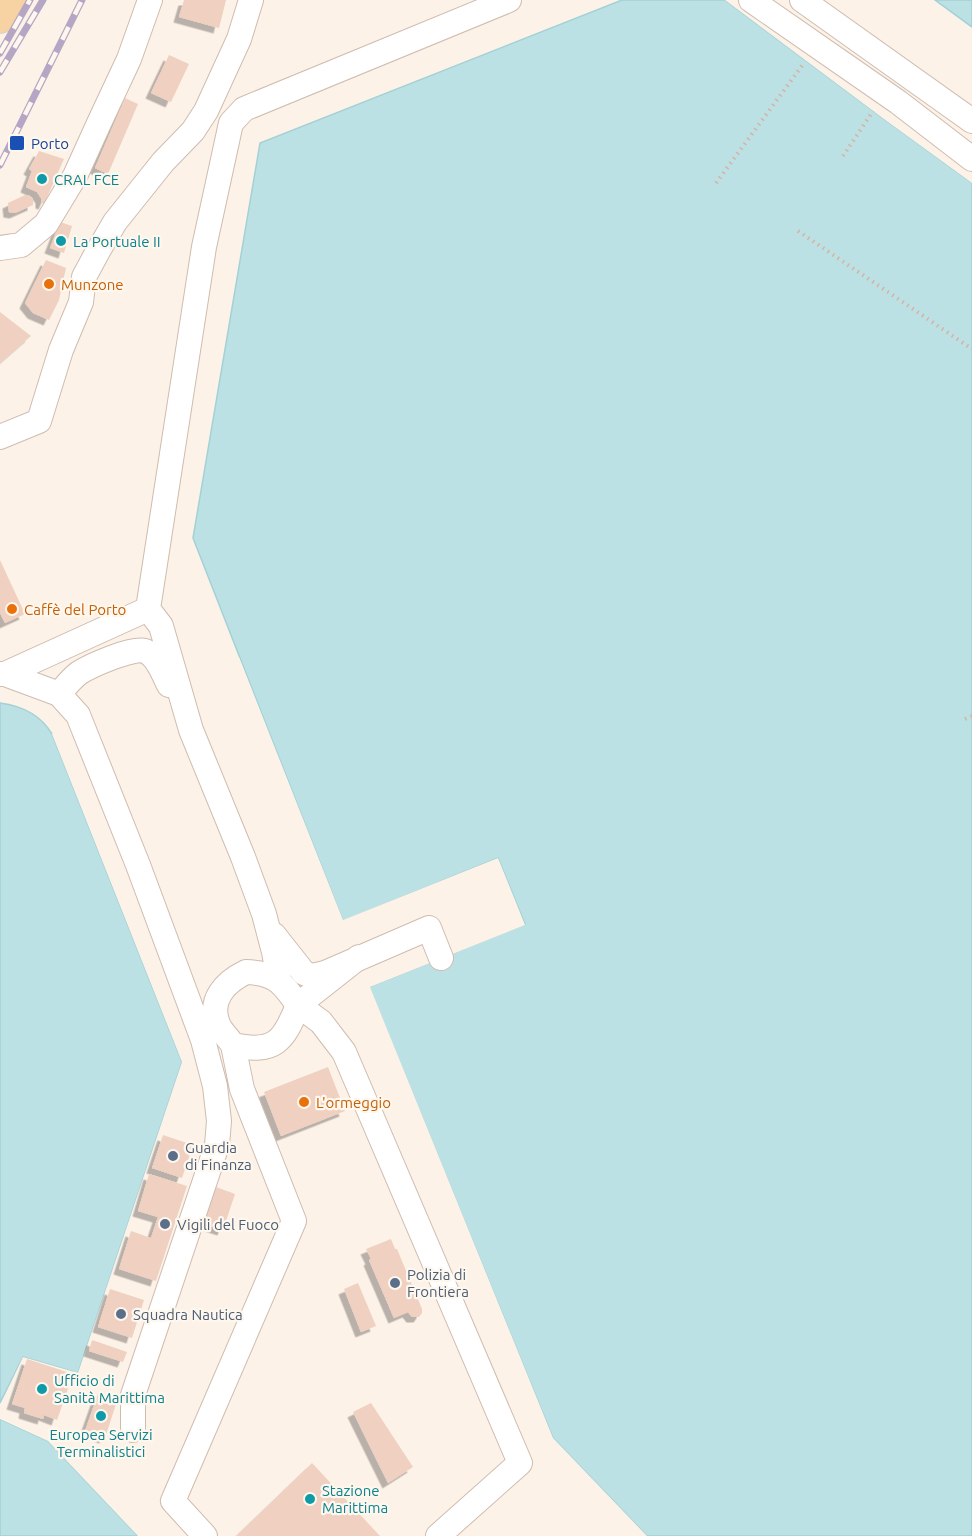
<svg xmlns="http://www.w3.org/2000/svg" width="972" height="1536" viewBox="0 0 972 1536" font-family="Ubuntu,sans-serif">
<defs>
<filter id="shadow"><feDropShadow dx="-5.5" dy="5.5" stdDeviation="0" flood-color="#0004"/></filter>
</defs>
<rect width="100%" height="100%" fill="#fcf2e7"/>
<path fill="#bce1e5" stroke="#a3d1d6" stroke-width="1.5" d="M622 0H725L888 122 972 183V1536H647L553 1438 369 987 525 924 498 858 343 921 193 538 260 143Z
M935 0H972V27Z
M0 703C22 706 40 714 52 734L182 1062 78 1373 23 1357 0 1403Z
M0 1419 48 1441 138 1536H0Z"/>
<path fill="#fcf2e7" d="M725 0H730L889 120 972 179V183L888 122Z
M239 657 343 920 498 858 525 925 370 987 553 1438 647 1536H643L551 1440 366 988 368 984 521 923 496 862 344 923H341L236 658Z
M55 732 185 1063 81 1374 77 1376 24 1360 3 1404 0 1406 23 1357 78 1373 182 1062 52 734Z
M0 1416 50 1438 141 1536H138L48 1441 0 1419Z"/>
<path fill="#f0d0c0" filter="url(#shadow)" d="M184 0H226L219 28 179 17Z
M169 55 189 64 171 102 151 93Z
M125 98 138 104 108 174 95 168Z
M39 151 64 159 44 204 41 203V198L37 192 26 187 32 171 29 169Z
M25 195H28L33 199V205L15 213 9 212 8 203Z
M60 222 72 226 64 253 50 248Z
M46 260 66 268 59 300 49 320 33 313 25 303Z
M0 312 31 336 0 363Z
M0 560 25 614 5 623 0 613Z
M328 1067 345 1111 281 1136 264 1092Z
M163 1135 193 1145 182 1178 152 1168Z
M149 1174 187 1186 156 1281 119 1269 131 1231 151 1238 158 1217 138 1211Z
M216 1187 235 1194 223 1230 204 1224Z
M391 1239 395 1249H397L422 1309V1313L419 1317H412L408 1312 394 1318 369 1260 371 1259 366 1249Z
M358 1283 376 1326 361 1332 344 1289Z
M110 1289 144 1300 132 1338 98 1327Z
M92 1340 127 1352 123 1362 89 1351Z
M27 1359 73 1374 57 1420 44 1415 43 1419 24 1413 25 1408 12 1404Z
M98 1394 117 1401 105 1438 85 1431Z
M371 1403 413 1467 388 1483 353 1412Z
M312 1463 380 1536H236Z"/>
<g fill="none" stroke-linecap="round" stroke-linejoin="round">
<g stroke="#cfbcb0" stroke-width="26">
<path id="minor" d="M751 0 898 102 972 159
M802 0 972 121
M0 248 21 245 46 224 75 176 100 121 129 59 150 0
M0 437 39 421 61 350 81 302 84 277 98 251 115 222 163 162 193 131 206 111 239 39 251 0
M148 609 161 626 191 730 243 857 264 914 274 952 279 980
M0 674H5L148 609 204 247 231 123 244 109 509 0
M5 674 59 694 78 715 138 865 203 1040 215 1086 219 1121 217 1145 133 1395V1430
M59 694C65 687 71 679 79 673 90 666 132 647 145 651 158 656 163 674 169 685
M274 935 304 973 312 976 325 973 429 928 441 958
M359 957 298 1005 321 1022 344 1052 520 1463 438 1536
M246 972C275 973 282 982 298 1005 284 1041 275 1054 233 1045 229 1039 222 1032 219 1026 207 1001 225 982 246 972Z
M205 1536 173 1501 294 1221 242 1089 233 1045"/>
</g>
<g stroke="#d8d0cd" stroke-width="32">
<path id="major" d="M0 18 11 0"/>
</g>
<path stroke="#d5b3a3" stroke-width="4" stroke-dasharray="1.5 4.5" stroke-linecap="butt" d="M843 156 873 111
M716 183 804 63
M798 231 972 349
M965 719 972 716"/>
<use href="#minor" stroke="#fff" stroke-width="24"/>
<use href="#major" stroke="#f7d2a3" stroke-width="30"/>
<g stroke="#b5a6c5" stroke-width="7">
<path id="rail" d="M0 53 30 0
M0 72 43 0
M0 165 82 0"/>
</g>
<use href="#rail" stroke="#fef7ee" stroke-width="4.5" stroke-dasharray="14" stroke-linecap="butt"/>
</g>
<rect fill="#1a4fb4" stroke="#fef7ee" stroke-width="2" x="9" y="135" width="16" height="16" rx="3"/>
<g fill="#0f9aa8" stroke="#fef7ee" stroke-width="2">
<circle cx="42" cy="179" r="6"/>
<circle cx="61" cy="241" r="6"/>
<circle cx="42" cy="1389" r="6"/>
<circle cx="101" cy="1416" r="6"/>
<circle cx="310" cy="1499" r="6"/>
</g>
<g fill="#e8710a" stroke="#fef7ee" stroke-width="2">
<circle cx="49" cy="284" r="6"/>
<circle cx="12" cy="609" r="6"/>
<circle cx="304" cy="1102" r="6"/>
</g>
<g fill="#5c6f8a" stroke="#fef7ee" stroke-width="2">
<circle cx="173" cy="1156" r="6"/>
<circle cx="165" cy="1224" r="6"/>
<circle cx="395" cy="1283" r="6"/>
<circle cx="121" cy="1314" r="6"/>
</g>
<g text-anchor="middle" dominant-baseline="central" stroke-width="4.5" stroke-linejoin="round" paint-order="stroke">
<g font-size="15" fill="#164399" stroke="#fef7ee" text-anchor="start">
<text x="31" y="143">Porto</text>
</g>
<g font-size="15" fill="#0d838f" stroke="#fef7ee" text-anchor="start">
<text x="54" y="179">CRAL FCE</text>
<text x="73" y="241">La Portuale II</text>
<text x="54" y="1380">Ufficio di<tspan x="54" dy="17">Sanità Marittima</tspan></text>
<text x="101" y="1434" text-anchor="middle">Europea Servizi<tspan x="101" dy="17">Terminalistici</tspan></text>
<text x="322" y="1490">Stazione<tspan x="322" dy="17">Marittima</tspan></text>
</g>
<g font-size="15" fill="#c56008" stroke="#fef7ee" text-anchor="start">
<text x="61" y="284">Munzone</text>
<text x="24" y="609">Caffè del Porto</text>
<text x="316" y="1102">L'ormeggio</text>
</g>
<g font-size="15" fill="#4e5e75" stroke="#fef7ee" text-anchor="start">
<text x="185" y="1147">Guardia<tspan x="185" dy="17">di Finanza</tspan></text>
<text x="177" y="1224">Vigili del Fuoco</text>
<text x="407" y="1274">Polizia di<tspan x="407" dy="17">Frontiera</tspan></text>
<text x="133" y="1314">Squadra Nautica</text>
</g>
</g>
</svg>
